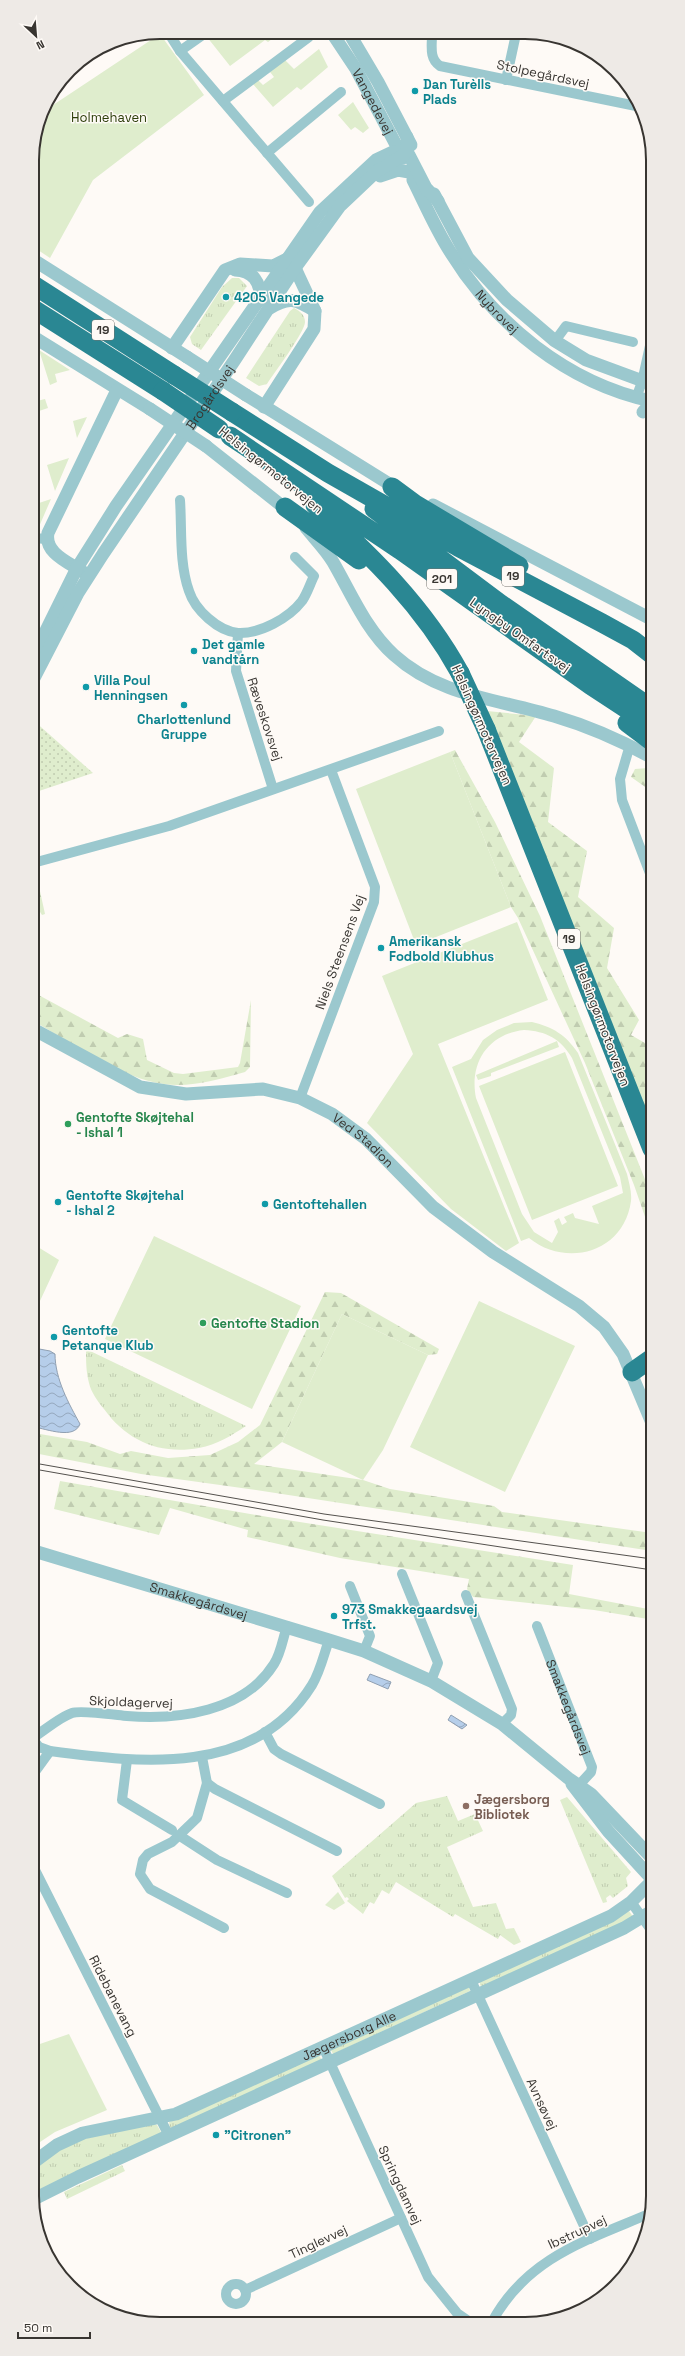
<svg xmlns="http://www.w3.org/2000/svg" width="685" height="2356" viewBox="0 0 685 2356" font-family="'Space Grotesk',sans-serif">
<defs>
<pattern id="grass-tufts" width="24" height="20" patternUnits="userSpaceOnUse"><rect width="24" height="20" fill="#dfedcd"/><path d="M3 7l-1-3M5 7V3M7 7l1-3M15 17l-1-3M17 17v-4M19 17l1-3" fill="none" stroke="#c0ccb0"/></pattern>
<pattern id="forest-firs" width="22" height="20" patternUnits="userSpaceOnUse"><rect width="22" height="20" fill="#dfedcd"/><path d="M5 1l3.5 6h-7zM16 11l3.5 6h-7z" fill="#c0ccb0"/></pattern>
<pattern id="garden-dots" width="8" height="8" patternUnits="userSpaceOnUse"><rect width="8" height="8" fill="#dfedcd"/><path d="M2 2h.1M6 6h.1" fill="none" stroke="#c0ccb0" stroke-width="1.8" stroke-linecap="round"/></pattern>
<pattern id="water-waves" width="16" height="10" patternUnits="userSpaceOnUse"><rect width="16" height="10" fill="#b6ceea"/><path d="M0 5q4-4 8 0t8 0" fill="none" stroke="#95a8be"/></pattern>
</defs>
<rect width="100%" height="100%" fill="#fefaf6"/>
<path fill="url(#grass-tufts)" d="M232 278H239L247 286 201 350 192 344 190 337 222 287Z
M294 308C300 311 305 315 305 322 305 332 274 373 267 384L259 386 246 378 290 311Z
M86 1349 246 1426C232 1435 217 1445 199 1448 160 1455 127 1441 104 1409 98 1402 91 1392 89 1383 86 1372 86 1360 86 1349Z
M447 1796 458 1821 475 1814 483 1831 447 1847 473 1907 496 1903 506 1929 514 1928 521 1942 514 1945 500 1935 498 1939 455 1914 453 1917 396 1882 389 1894 382 1890 374 1904 370 1902 363 1914 347 1901 349 1899 347 1897 345 1898 332 1876 416 1803Z
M567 1797 631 1872 626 1878 628 1886 613 1898 610 1895 606 1898 607 1902 603 1903 560 1800Z
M629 1911 634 1918 483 1988 480 1985V1979Z
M469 1987 470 1991 333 2054 331 2050Z
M318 2054 322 2060 175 2130 170 2128 169 2122Z
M152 2123 157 2125 162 2134 34 2195V2167L71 2142Z
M122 2165 125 2171 67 2199 64 2192Z"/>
<path fill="url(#forest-firs)" d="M487 711 536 716 519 742 554 768 548 822 587 851 578 897 614 928 607 968 639 1020 631 1035 652 1047V1134Z
M455 750 495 822 540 916 652 1197V1237L634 1185 585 1063 518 918 511 907 450 752Z
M648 768 651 770V791L631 777 635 769Z
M33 879 38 882 45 914 42 915 33 901Z
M33 992 118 1038 127 1034 143 1039 147 1060 174 1073 183 1074 238 1067 240 1063 251 1000 250 1067 245 1072C220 1079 190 1088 164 1084 122 1079 71 1042 33 1021Z
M325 1292 341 1293 439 1349 437 1354 428 1355 342 1314 282 1442 254 1464 363 1480 390 1489 494 1506 502 1512 652 1533V1551L256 1490 141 1474 34 1453V1433L87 1442 120 1454 131 1451 168 1458 210 1455 238 1442 260 1425Z
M60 1481 268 1517 573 1565 569 1594 648 1609V1619L594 1610 473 1597 467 1589 469 1579 340 1558 247 1537 248 1530 170 1508 159 1535 54 1509Z"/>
<path fill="#dfedcd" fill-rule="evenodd" d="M215 32 219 37 226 32 280 33 268 42 265 40 230 66 207 37Z
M160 34 204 95 93 180 50 258 32 246V152L41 113Z
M319 49 328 67 301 90 297 87 273 107 253 84 258 80 263 85 274 77 270 72 285 60 294 69Z
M353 102 369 128 363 133 355 127 351 130 338 115Z
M39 350 70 370 55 374 57 382 50 385Z
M45 399 48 408 36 412 33 402Z
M87 417 77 438 73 421Z
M69 458 55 491 47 465Z
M51 499 38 529 33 530V505Z
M450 752 511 907 416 945 356 789Z
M517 922 548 1000 438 1044 519 1243 506 1251 451 1209 367 1123 413 1054 382 976Z
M532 1022C553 1027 566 1035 578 1053L627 1174C629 1183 632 1192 631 1201 624 1253 566 1268 529 1238L521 1241 452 1067 471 1059 483 1040 497 1030 514 1023ZM524 1030C546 1031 561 1039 572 1058L620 1177 623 1193 592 1206 599 1224 575 1218 573 1213 564 1217 567 1222 562 1225 559 1218 554 1221 558 1232 552 1243 534 1232 522 1214 476 1098C469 1063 488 1034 524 1030Z
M557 1041 559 1047 491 1073V1076L478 1080 476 1075Z
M565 1052 618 1186 532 1220 479 1086Z
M154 1236 301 1306 252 1409 105 1339Z
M33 1244 59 1260 33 1316Z
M479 1301 575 1346 505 1492 410 1447Z
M342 1314 428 1355 383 1450 363 1480 282 1442Z
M338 1892 345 1903 334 1910 325 1905Z
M69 2034 107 2110 55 2132 34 2146V2046Z"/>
<path fill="url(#garden-dots)" d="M33 720 93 773 33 793Z"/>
<path fill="url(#water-waves)" stroke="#90a0b2" d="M34 1348 50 1351 55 1354C55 1379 69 1404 80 1424 74 1440 47 1429 34 1427Z
M370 1674 391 1682 388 1689 367 1680Z
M451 1715 467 1725 462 1729 448 1720Z"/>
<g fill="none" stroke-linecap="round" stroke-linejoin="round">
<g stroke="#9bc8ce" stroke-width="10">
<path d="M168 32 180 51 309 202"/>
<path d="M432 34C432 46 429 59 440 66L641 107"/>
<path d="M180 51 207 32"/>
<path d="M506 80 516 34"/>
<path d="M223 101 309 37"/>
<path d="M267 153 341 92"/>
<path d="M555 341 566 326 633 342"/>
<path d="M636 398 642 382 651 341"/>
<path d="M180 500C182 529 179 563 189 591 195 610 218 631 238 633 260 634 289 618 302 601 307 594 310 584 314 576L295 557"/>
<path d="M33 538 47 539"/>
<path d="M238 633 236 671 273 789"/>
<path d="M630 745 620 779 622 800 651 876"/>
<path d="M33 863 169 826 439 731"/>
<path d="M300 1098 374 902 375 887 331 770"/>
<path d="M402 1574 438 1663 431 1681"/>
<path d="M350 1586 370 1636 364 1651"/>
<path d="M466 1595 512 1709 511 1715 502 1724"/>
<path id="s1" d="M537 1626 592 1767 591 1772 579 1785"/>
<path d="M265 1732 274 1749 281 1754 380 1804"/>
<path d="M34 1737C45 1730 60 1717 72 1713 81 1710 116 1715 127 1716 178 1720 244 1712 274 1664 281 1653 283 1638 287 1626"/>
<path d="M34 1741 39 1747 50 1751C141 1763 255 1777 312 1685 320 1672 324 1654 329 1640"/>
<path d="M202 1757 207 1783 215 1789 337 1851"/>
<path d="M127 1760 122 1800 172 1830"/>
<path d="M34 1773 50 1751"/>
<path d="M207 1783 197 1818 172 1842 148 1854 143 1860 140 1874 150 1889 224 1928"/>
<path d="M180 1836 217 1860 287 1893"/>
<path d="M34 1868 169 2136"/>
<path d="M631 1902 652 1931"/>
<path d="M471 1980 590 2239"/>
<path d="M323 2047 428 2277 457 2313 470 2322"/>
<circle cx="236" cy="2294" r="10"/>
<path d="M245 2290 401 2218"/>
<path d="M492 2322C527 2257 588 2240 651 2213"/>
</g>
<g stroke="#9bc8ce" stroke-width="13">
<path id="s2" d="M332 33 356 69 403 158"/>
<path d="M349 33 378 82 411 145"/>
<path d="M380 176 398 170 409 172"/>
<path id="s3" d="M413 180C425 204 436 230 451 253 495 324 567 383 651 401"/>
<path d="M434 194 468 258 507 300 555 341 586 360 651 384"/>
<path d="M32 259 187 357"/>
<path d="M235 270C254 271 260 282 261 300"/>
<path d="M270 308C289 296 296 299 315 311"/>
<path d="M32 336 150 409"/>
<path d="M172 348 225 270 240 264 273 266 289 258"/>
<path d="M246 395 399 490"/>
<path d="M264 407 314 329 315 311 295 268"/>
<path d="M643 412 651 403"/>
<path d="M206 446 291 513"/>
<path d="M433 505 651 619"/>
<path d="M306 528C315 539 326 550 333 562 351 593 366 630 394 655 439 696 498 699 554 716 588 726 620 740 651 757"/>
<path d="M83 572C68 562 44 553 48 533L117 390"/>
<path d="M33 657 77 568 116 506 320 212 376 160 393 152 402 151 409 155 426 188 438 201"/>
<path id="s4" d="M33 680 78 593 103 554 234 361 295 268 340 206 377 171 404 155 408 148 407 137"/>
<path id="s5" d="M33 1029 140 1087 186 1094 263 1089 300 1098 332 1114 366 1139 433 1207 493 1252 579 1306 604 1327 623 1354 652 1423"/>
<path id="s6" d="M34 1551 329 1640 364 1651 431 1681 502 1724 568 1778 591 1794 652 1858"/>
<path d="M572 1784 608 1831 652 1879"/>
<path id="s7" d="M34 2162 57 2145 83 2133 176 2114 611 1916 631 1902 652 1881"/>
<path d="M34 2199 78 2177 624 1928 652 1911"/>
</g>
<path stroke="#2a8793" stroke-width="19" d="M32 284 174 375
M32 308 163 391
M232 412 328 473 458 547 602 623 633 640 651 654
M230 436 400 550 590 685 651 725
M392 487 415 504 519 566
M315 505C371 555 424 607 460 673
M285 507 359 560
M374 509 501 604 651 708
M627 723 651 741
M486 729 652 1149
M632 1372 652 1358"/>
<path stroke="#54514d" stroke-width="1" d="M34 1463 324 1514 652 1559
M34 1469 323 1520 652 1570"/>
<path stroke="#9bc8ce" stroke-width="13" d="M187 357 246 395
M150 409 206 446"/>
<path stroke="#2a8793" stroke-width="19" d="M174 375 232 412
M163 391 219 429
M460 673 486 729"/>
</g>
<g fill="#0f9aa8" stroke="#fefaf6" stroke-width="1.5">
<circle cx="415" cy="91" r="4"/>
<circle cx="226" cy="297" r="4"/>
<circle cx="194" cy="651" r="4"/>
<circle cx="86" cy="687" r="4"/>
<circle cx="184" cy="705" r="4"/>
<circle cx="381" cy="948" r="4"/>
<circle cx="58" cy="1202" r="4"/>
<circle cx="265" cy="1204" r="4"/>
<circle cx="54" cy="1337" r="4"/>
<circle cx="334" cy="1616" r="4"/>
<circle cx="216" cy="2135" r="4"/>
</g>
<g fill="#2e9e5b" stroke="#fefaf6" stroke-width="1.5">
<circle cx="68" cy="1124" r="4"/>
<circle cx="203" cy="1323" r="4"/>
</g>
<circle fill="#8d6e63" stroke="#fefaf6" stroke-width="1.5" cx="466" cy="1806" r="4"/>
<g text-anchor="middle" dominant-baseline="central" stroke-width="3" stroke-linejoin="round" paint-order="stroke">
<g fill="#fefaf6" stroke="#73706c" stroke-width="1">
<rect x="92" y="320" width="22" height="20" rx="3"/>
<rect x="502" y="566" width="22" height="20" rx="3"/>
<rect x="427" y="569" width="30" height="20" rx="3"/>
<rect x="558" y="929" width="22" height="20" rx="3"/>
</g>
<g font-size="12" font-weight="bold" fill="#383531">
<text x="103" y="330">19</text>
<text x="513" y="576">19</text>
<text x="442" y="579">201</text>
<text x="569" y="939">19</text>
</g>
<g font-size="13" fill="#383531" stroke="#fefaf6">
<text transform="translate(543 74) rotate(12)">Stolpegårdsvej</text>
<text stroke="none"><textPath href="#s2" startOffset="80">Vangedevej</textPath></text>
<text stroke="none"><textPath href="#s3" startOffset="157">Nybrovej</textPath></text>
<text stroke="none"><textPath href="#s4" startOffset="334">Brogårdsvej</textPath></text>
<text transform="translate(271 470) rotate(39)">Helsingørmotorvejen</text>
<text transform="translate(520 635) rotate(35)">Lyngby Omfartsvej</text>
<text transform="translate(265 719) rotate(72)">Ræveskovsvej</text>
<text transform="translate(482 725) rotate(66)">Helsingørmotorvejen</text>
<text transform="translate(340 952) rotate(-70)">Niels Steensens Vej</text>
<text transform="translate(603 1025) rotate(69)">Helsingørmotorvejen</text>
<text stroke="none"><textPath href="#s5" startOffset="360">Ved Stadion</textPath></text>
<text stroke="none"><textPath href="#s6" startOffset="172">Smakkegårdsvej</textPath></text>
<text transform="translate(131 1702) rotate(2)">Skjoldagervej</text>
<text stroke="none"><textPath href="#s1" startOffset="87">Smakkegårdsvej</textPath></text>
<text transform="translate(113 1996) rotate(63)">Ridebanevang</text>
<text stroke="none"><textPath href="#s7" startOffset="342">Jægersborg Alle</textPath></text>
<text transform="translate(542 2104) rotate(65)">Avnsøvej</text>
<text transform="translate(400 2185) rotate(65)">Springdamvej</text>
<text transform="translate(577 2232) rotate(-25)">Ibstrupvej</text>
<text transform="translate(318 2242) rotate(-25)">Tinglevvej</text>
</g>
<g font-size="13" font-weight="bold" fill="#0d838f" stroke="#fefaf6" text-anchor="start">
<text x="423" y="84">Dan Turèlls<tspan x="423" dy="15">Plads</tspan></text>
<text x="234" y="297">4205 Vangede</text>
<text x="202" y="644">Det gamle<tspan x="202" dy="15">vandtårn</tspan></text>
<text x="94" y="680">Villa Poul<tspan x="94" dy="15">Henningsen</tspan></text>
<text x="184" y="719" text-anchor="middle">Charlottenlund<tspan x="184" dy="15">Gruppe</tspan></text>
<text x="389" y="941">Amerikansk<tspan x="389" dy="15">Fodbold Klubhus</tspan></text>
<text x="66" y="1195">Gentofte Skøjtehal<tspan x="66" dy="15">- Ishal 2</tspan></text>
<text x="273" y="1204">Gentoftehallen</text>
<text x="62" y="1330">Gentofte<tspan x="62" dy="15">Petanque Klub</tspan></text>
<text x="342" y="1609">973 Smakkegaardsvej<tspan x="342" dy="15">Trfst.</tspan></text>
<text x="224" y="2135">"Citronen"</text>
</g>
<g font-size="13" fill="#2e3f0b" stroke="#fefaf6">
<text x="109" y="117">Holmehaven</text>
</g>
<g font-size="13" font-weight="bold" fill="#27864d" stroke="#fefaf6" text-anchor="start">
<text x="76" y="1117">Gentofte Skøjtehal<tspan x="76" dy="15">- Ishal 1</tspan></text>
<text x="211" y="1323">Gentofte Stadion</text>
</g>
<g font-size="13" font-weight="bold" fill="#785e54" stroke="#fefaf6" text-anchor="start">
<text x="474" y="1799">Jægersborg<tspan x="474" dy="15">Bibliotek</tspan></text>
</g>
</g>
<path d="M0 0H685V2356H0ZM160 39H525A121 121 0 0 1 646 160V2196A121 121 0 0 1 525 2317H160A121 121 0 0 1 39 2196V160A121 121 0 0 1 160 39Z" fill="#eeeae6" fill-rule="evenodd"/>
<path fill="none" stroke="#383531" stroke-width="2" d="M160 39H525A121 121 0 0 1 646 160V2196A121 121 0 0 1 525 2317H160A121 121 0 0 1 39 2196V160A121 121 0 0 1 160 39Z"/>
<g transform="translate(36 36) rotate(154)" stroke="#fefaf6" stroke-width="3" paint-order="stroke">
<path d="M0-3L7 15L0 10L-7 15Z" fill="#383531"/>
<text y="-6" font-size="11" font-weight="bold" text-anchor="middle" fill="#383531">N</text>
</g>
<path d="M18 2332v6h72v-6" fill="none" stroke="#383531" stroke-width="2"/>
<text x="24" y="2332" font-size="12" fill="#383531" stroke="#fefaf6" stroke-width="3" paint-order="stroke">50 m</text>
</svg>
